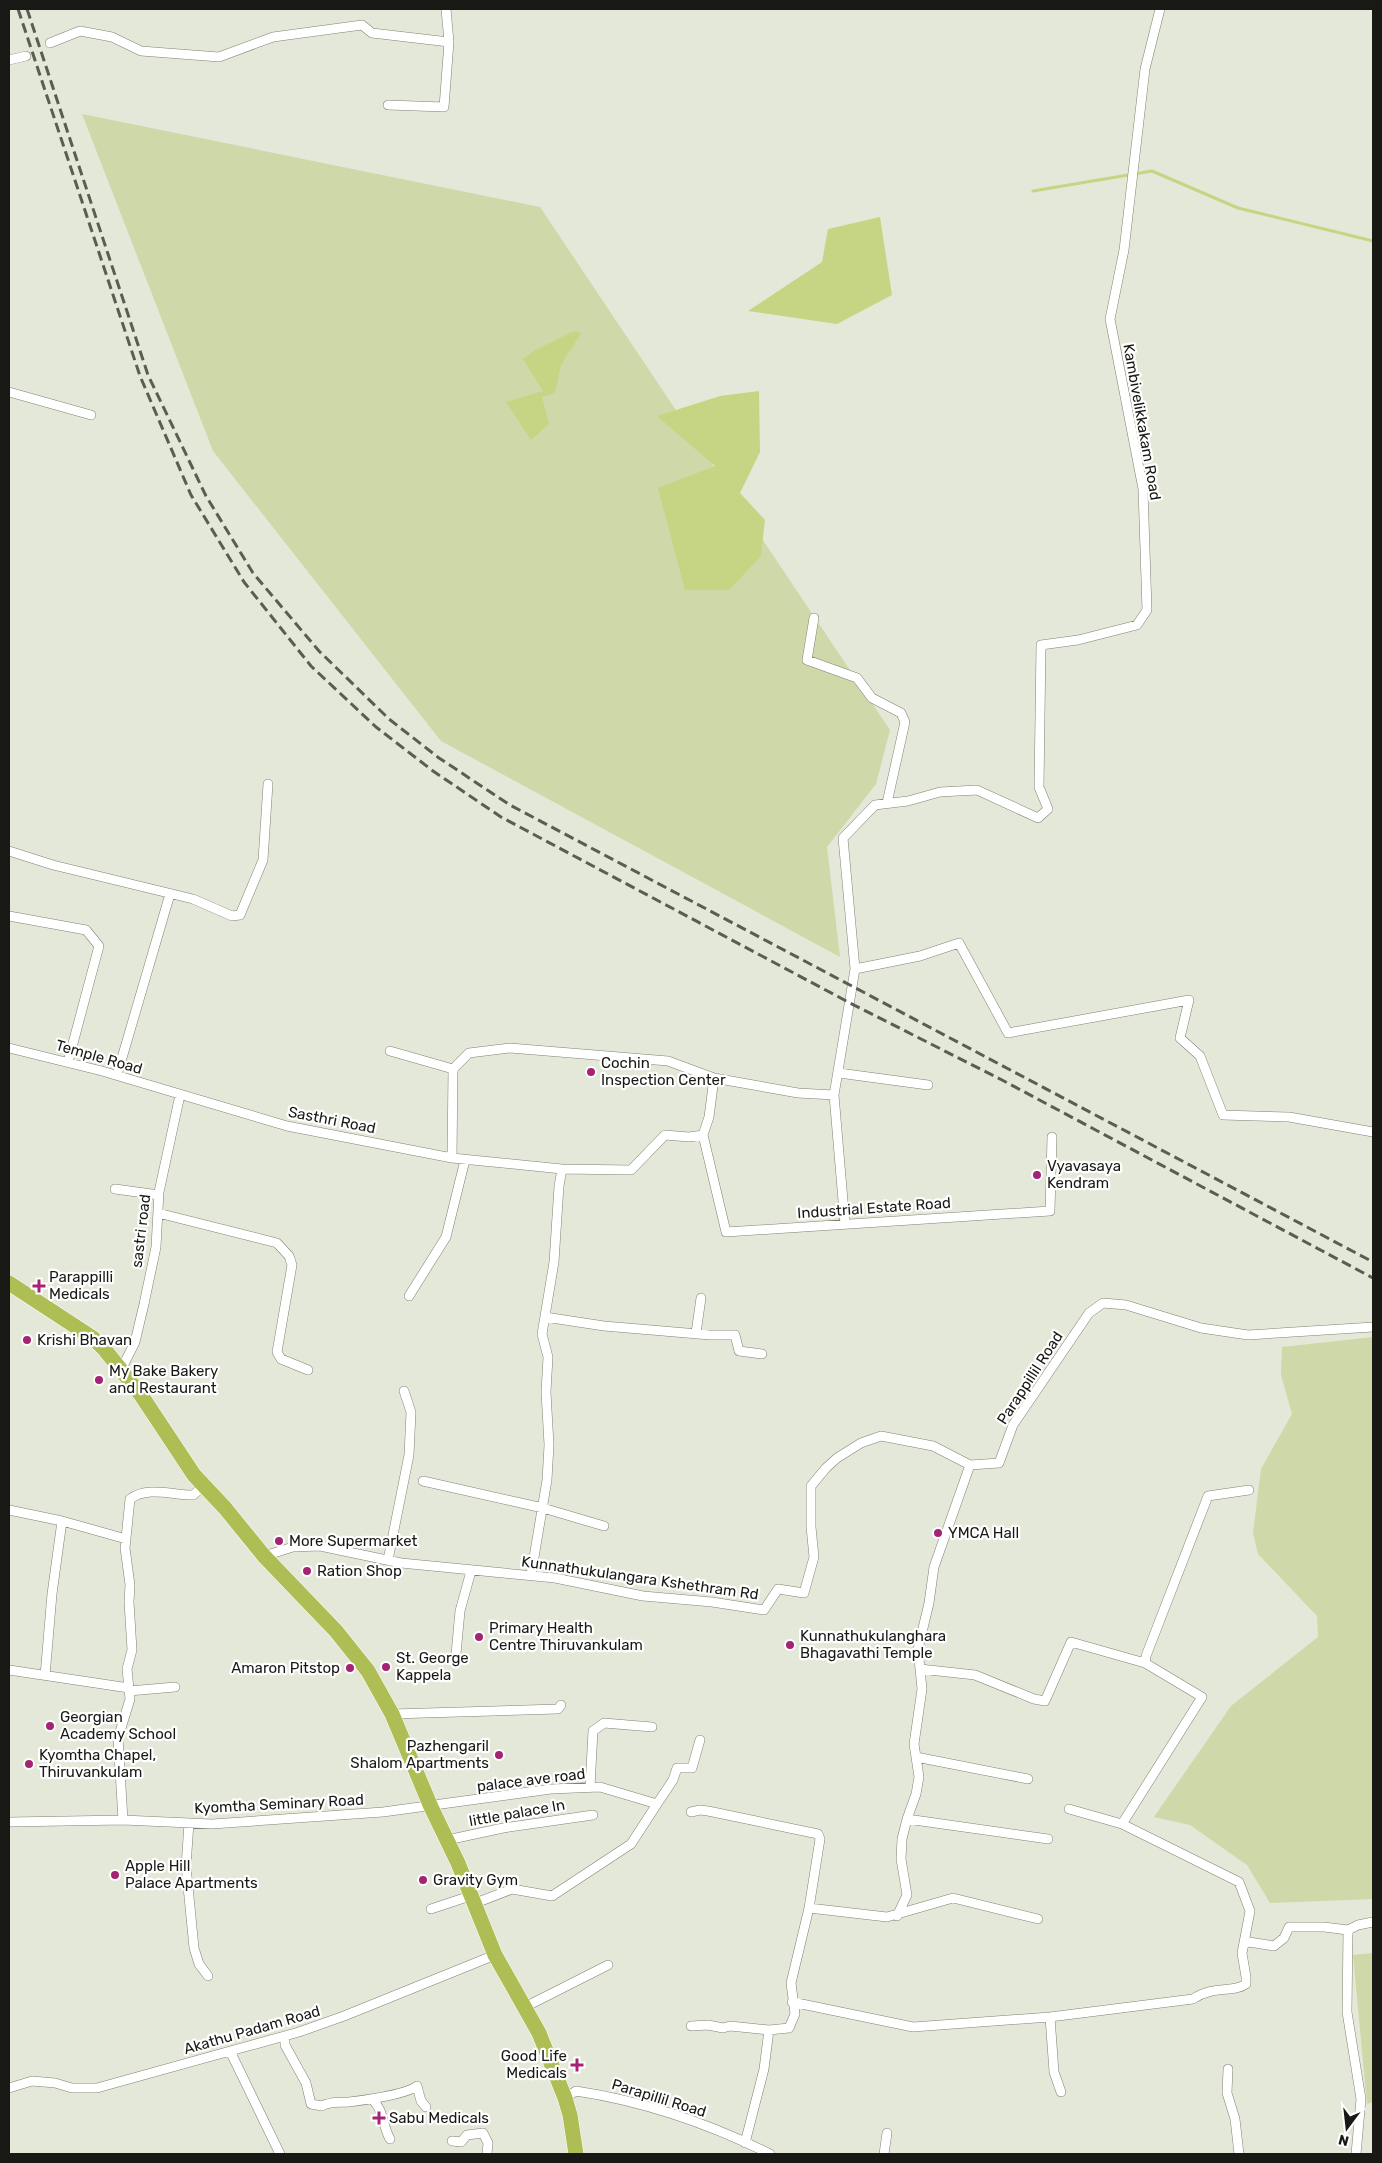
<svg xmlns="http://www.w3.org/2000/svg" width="1382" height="2163" viewBox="0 0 1382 2163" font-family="Rubik,sans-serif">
<rect width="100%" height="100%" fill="#e4e8d8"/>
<path fill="#ced8a9" d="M82 114 540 207 890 730 876 784 827 847 840 957 441 741 213 451Z
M1373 1337V1899L1270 1903 1247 1865 1190 1825 1154 1817 1231 1706 1318 1637 1317 1616 1258 1554 1253 1533 1261 1469 1292 1414 1281 1375 1282 1347Z
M1373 1953V2102L1367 2104 1353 1955Z"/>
<path fill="#c5d584" d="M880 217 892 295 837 324 748 311 822 262 828 229Z
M575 331 581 333 561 365 555 393 542 397 549 424 531 440 506 402 543 391 523 359 535 350Z
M759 391 760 452 740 493 765 520 761 556 729 590H685L658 488 715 466 657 416 720 396Z"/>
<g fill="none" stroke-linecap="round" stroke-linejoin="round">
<path stroke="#c5d584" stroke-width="3" d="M1033 191 1152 171 1238 208 1373 241"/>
<g stroke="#7f8274" stroke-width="10">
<path id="minor" d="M50 43 80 31 112 37 141 51 219 57 273 37 362 25 372 33 449 42
M9 60 26 56
M388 105 444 107 449 42 446 9
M9 392 91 415
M814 618 807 660 857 678 872 698 901 713 905 722 887 803
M9 851 53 865 193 899 232 916 240 915 263 860 268 784
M9 916 86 930 99 946 68 1062
M855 969 920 956 959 943 1008 1033 1189 1000 1180 1038 1200 1056 1223 1115 1289 1117 1373 1132
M9 1048 102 1071 287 1126 452 1158 562 1169
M390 1051 453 1069
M839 1073 928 1085
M117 1075 170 894
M834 1095 845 1224
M703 1135 726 1232 1050 1211 1052 1137
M452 1158 453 1069 469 1053 510 1048 668 1061 714 1078 798 1093 834 1095 855 969 843 838 875 805 908 801 940 792 977 790 1038 818 1048 809 1039 787 1041 645 1078 640 1137 625 1147 610 1143 489 1110 319 1124 250 1145 69 1160 9
M115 1189 159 1195
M158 1213 277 1243 289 1256 292 1265 277 1352 281 1359 308 1370
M409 1296 446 1237 465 1160
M545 1317 604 1326 710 1335H735L739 1351 762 1354
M696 1333 701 1298
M122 1368 135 1342 144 1304 156 1247 159 1192 180 1095
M423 1481 543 1508 604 1526
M9 1510 62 1521
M264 1556 293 1547 320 1546 401 1563 555 1578 643 1596 712 1602 764 1610 778 1589 804 1593 814 1557 811 1527V1486L826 1468 837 1458 861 1443 881 1436 933 1446 970 1465
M388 1560 409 1455 411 1412 404 1391
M531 1575 547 1480 549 1445 546 1392 548 1357 542 1334 554 1262 559 1186 562 1169 631 1170 665 1135 689 1137 703 1135 709 1117 714 1078
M456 1654 460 1611 471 1571
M920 1669 975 1675 1034 1699 1045 1701 1071 1642 1145 1663
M9 1670 129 1688
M45 1676 52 1594 62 1521 126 1539
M129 1691 175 1687
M392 1714 558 1709 561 1705
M916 1757 1028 1779
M590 1787 593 1731 604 1723 652 1727
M657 1804 673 1780 677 1768H692L700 1740
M691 1812 700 1810 708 1811 818 1834 820 1839 809 1908
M123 1820 118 1738 130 1699 127 1669 132 1650 129 1602 130 1585 125 1548 130 1499C148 1486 171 1495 193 1495L204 1486
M9 1822 123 1820 212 1824 383 1812 551 1789 600 1787 657 1804 631 1844 552 1896 512 1889 473 1904
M189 1823 186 1866 194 1948 199 1964 208 1976
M1122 1824 1202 1697 1145 1663 1146 1656 1208 1496 1249 1490
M1048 1839 907 1819 916 1794 919 1777 914 1744 922 1689 918 1649 929 1603 934 1567 970 1465 999 1463 1013 1425 1089 1313 1103 1303 1126 1305 1201 1328 1248 1335 1373 1327
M447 1840 503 1828 593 1815
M431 1909 470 1896
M897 1916 907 1895 901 1859 902 1839 907 1819
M1348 1930 1347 2012 1361 2099 1356 2154
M1245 1944 1249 1942 1274 1946 1284 1938 1289 1927H1324L1348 1930 1358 1925 1373 1922
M792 2002 913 2027 1050 2017 1193 1999C1213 1985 1234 1993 1246 1984V1977L1242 1953 1250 1911 1239 1882 1122 1824 1069 1809
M525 2007 608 1965
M1050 2017 1054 2072 1061 2092
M691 2026 708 2025 723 2028 730 2026 769 2030 789 2028 795 2014 791 1983 809 1908 887 1917 953 1898 1038 1919
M285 2036V2045L306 2083 311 2104 322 2106C331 2101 339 2103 349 2102 365 2100 405 2095 417 2086L421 2101 426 2107
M230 2051 280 2154
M1228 2069 1227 2093 1235 2119 1239 2154
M9 2088 32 2081 55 2083 72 2088H97L299 2032 344 2016 495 1955
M565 2098 576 2091C642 2101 710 2124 770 2154
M372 2099C384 2110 382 2125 390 2139
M452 2141 461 2142 467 2135 483 2133 488 2143 487 2154
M745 2143 764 2069 769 2030
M884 2154 887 2133"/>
</g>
<g stroke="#fff" stroke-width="16">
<path id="trunk" d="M9 1283 93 1338 105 1350 141 1395 194 1475 225 1508 264 1556 336 1631 368 1671 392 1714 431 1807 458 1863 495 1955 539 2033 565 2098 570 2115 576 2154"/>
</g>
<use href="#minor" stroke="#fff" stroke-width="9"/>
<use href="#trunk" stroke="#aebe54" stroke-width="15"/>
<path stroke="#5b5d54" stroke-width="3" stroke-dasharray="10 5" stroke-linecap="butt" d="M18 9 140 376 191 495 244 582 311 666 376 727 433 771 501 817 850 1003 1002 1080 1373 1278
M27 9 148 375 206 496 253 573 319 651 389 719 439 758 510 805 1373 1262"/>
</g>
<g fill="#a52372" stroke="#fff" stroke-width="2">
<circle cx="591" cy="1072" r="5"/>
<circle cx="1037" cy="1175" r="5"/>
<path d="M36.5 1278.5h5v5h5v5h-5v5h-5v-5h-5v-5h5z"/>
<circle cx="27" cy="1340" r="5"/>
<circle cx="99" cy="1380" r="5"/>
<circle cx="938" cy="1533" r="5"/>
<circle cx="279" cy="1541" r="5"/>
<circle cx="307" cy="1571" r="5"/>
<circle cx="479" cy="1637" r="5"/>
<circle cx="790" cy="1645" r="5"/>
<circle cx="386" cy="1667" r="5"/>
<circle cx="350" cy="1668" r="5"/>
<circle cx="50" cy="1726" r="5"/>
<circle cx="499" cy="1755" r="5"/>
<circle cx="29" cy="1764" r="5"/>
<circle cx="115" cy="1875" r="5"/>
<circle cx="423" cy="1880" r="5"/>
<path d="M574.5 2057.5h5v5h5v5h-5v5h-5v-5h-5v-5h5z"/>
<path d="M376.5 2110.5h5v5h5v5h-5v5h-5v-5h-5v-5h5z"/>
</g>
<g text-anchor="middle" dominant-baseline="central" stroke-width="4.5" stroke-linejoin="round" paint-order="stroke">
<g font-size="15" fill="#181914" stroke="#fff">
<text transform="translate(1142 422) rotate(80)">Kambivelikkakam Road</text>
<text transform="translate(99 1057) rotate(16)">Temple Road</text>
<text transform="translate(332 1120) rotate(11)">Sasthri Road</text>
<text transform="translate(874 1208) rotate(-4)">Industrial Estate Road</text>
<text transform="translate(141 1231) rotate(-83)">sastri road</text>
<text transform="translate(1030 1378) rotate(-57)">Parappillil Road</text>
<text transform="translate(640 1578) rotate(8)">Kunnathukulangara Kshethram Rd</text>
<text transform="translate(531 1780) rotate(-7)">palace ave road</text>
<text transform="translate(279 1804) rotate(-3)">Kyomtha Seminary Road</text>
<text transform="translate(517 1813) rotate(-10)">little palace ln</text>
<text transform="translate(252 2030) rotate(-16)">Akathu Padam Road</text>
<text transform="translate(659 2098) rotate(17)">Parapillil Road</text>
</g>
<g font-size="15" fill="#181914" stroke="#fff" text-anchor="start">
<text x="601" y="1063">Cochin<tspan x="601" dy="17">Inspection Center</tspan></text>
<text x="1047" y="1166">Vyavasaya<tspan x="1047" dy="17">Kendram</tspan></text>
<text x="49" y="1277">Parappilli<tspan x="49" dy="17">Medicals</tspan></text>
<text x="37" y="1340">Krishi Bhavan</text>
<text x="109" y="1371">My Bake Bakery<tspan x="109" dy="17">and Restaurant</tspan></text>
<text x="948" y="1533">YMCA Hall</text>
<text x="289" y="1541">More Supermarket</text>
<text x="317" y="1571">Ration Shop</text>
<text x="489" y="1628">Primary Health<tspan x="489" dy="17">Centre Thiruvankulam</tspan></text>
<text x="800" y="1636">Kunnathukulanghara<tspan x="800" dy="17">Bhagavathi Temple</tspan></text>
<text x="396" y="1658">St. George<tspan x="396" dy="17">Kappela</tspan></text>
<text x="340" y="1668" text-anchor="end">Amaron Pitstop</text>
<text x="60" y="1717">Georgian<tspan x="60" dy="17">Academy School</tspan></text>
<text x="489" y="1746" text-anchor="end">Pazhengaril<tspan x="489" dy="17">Shalom Apartments</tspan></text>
<text x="39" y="1755">Kyomtha Chapel,<tspan x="39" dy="17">Thiruvankulam</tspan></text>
<text x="125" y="1866">Apple Hill<tspan x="125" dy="17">Palace Apartments</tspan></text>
<text x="433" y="1880">Gravity Gym</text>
<text x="567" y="2056" text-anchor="end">Good Life<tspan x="567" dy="17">Medicals</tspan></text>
<text x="389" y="2118">Sabu Medicals</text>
</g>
</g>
<rect width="1382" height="2163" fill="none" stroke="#181914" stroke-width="20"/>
<g transform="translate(1347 2128) rotate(195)" stroke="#ffffff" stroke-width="4" paint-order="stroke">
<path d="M0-4L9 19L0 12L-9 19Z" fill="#181914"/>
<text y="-8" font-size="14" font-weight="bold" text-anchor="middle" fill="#181914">N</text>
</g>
</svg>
